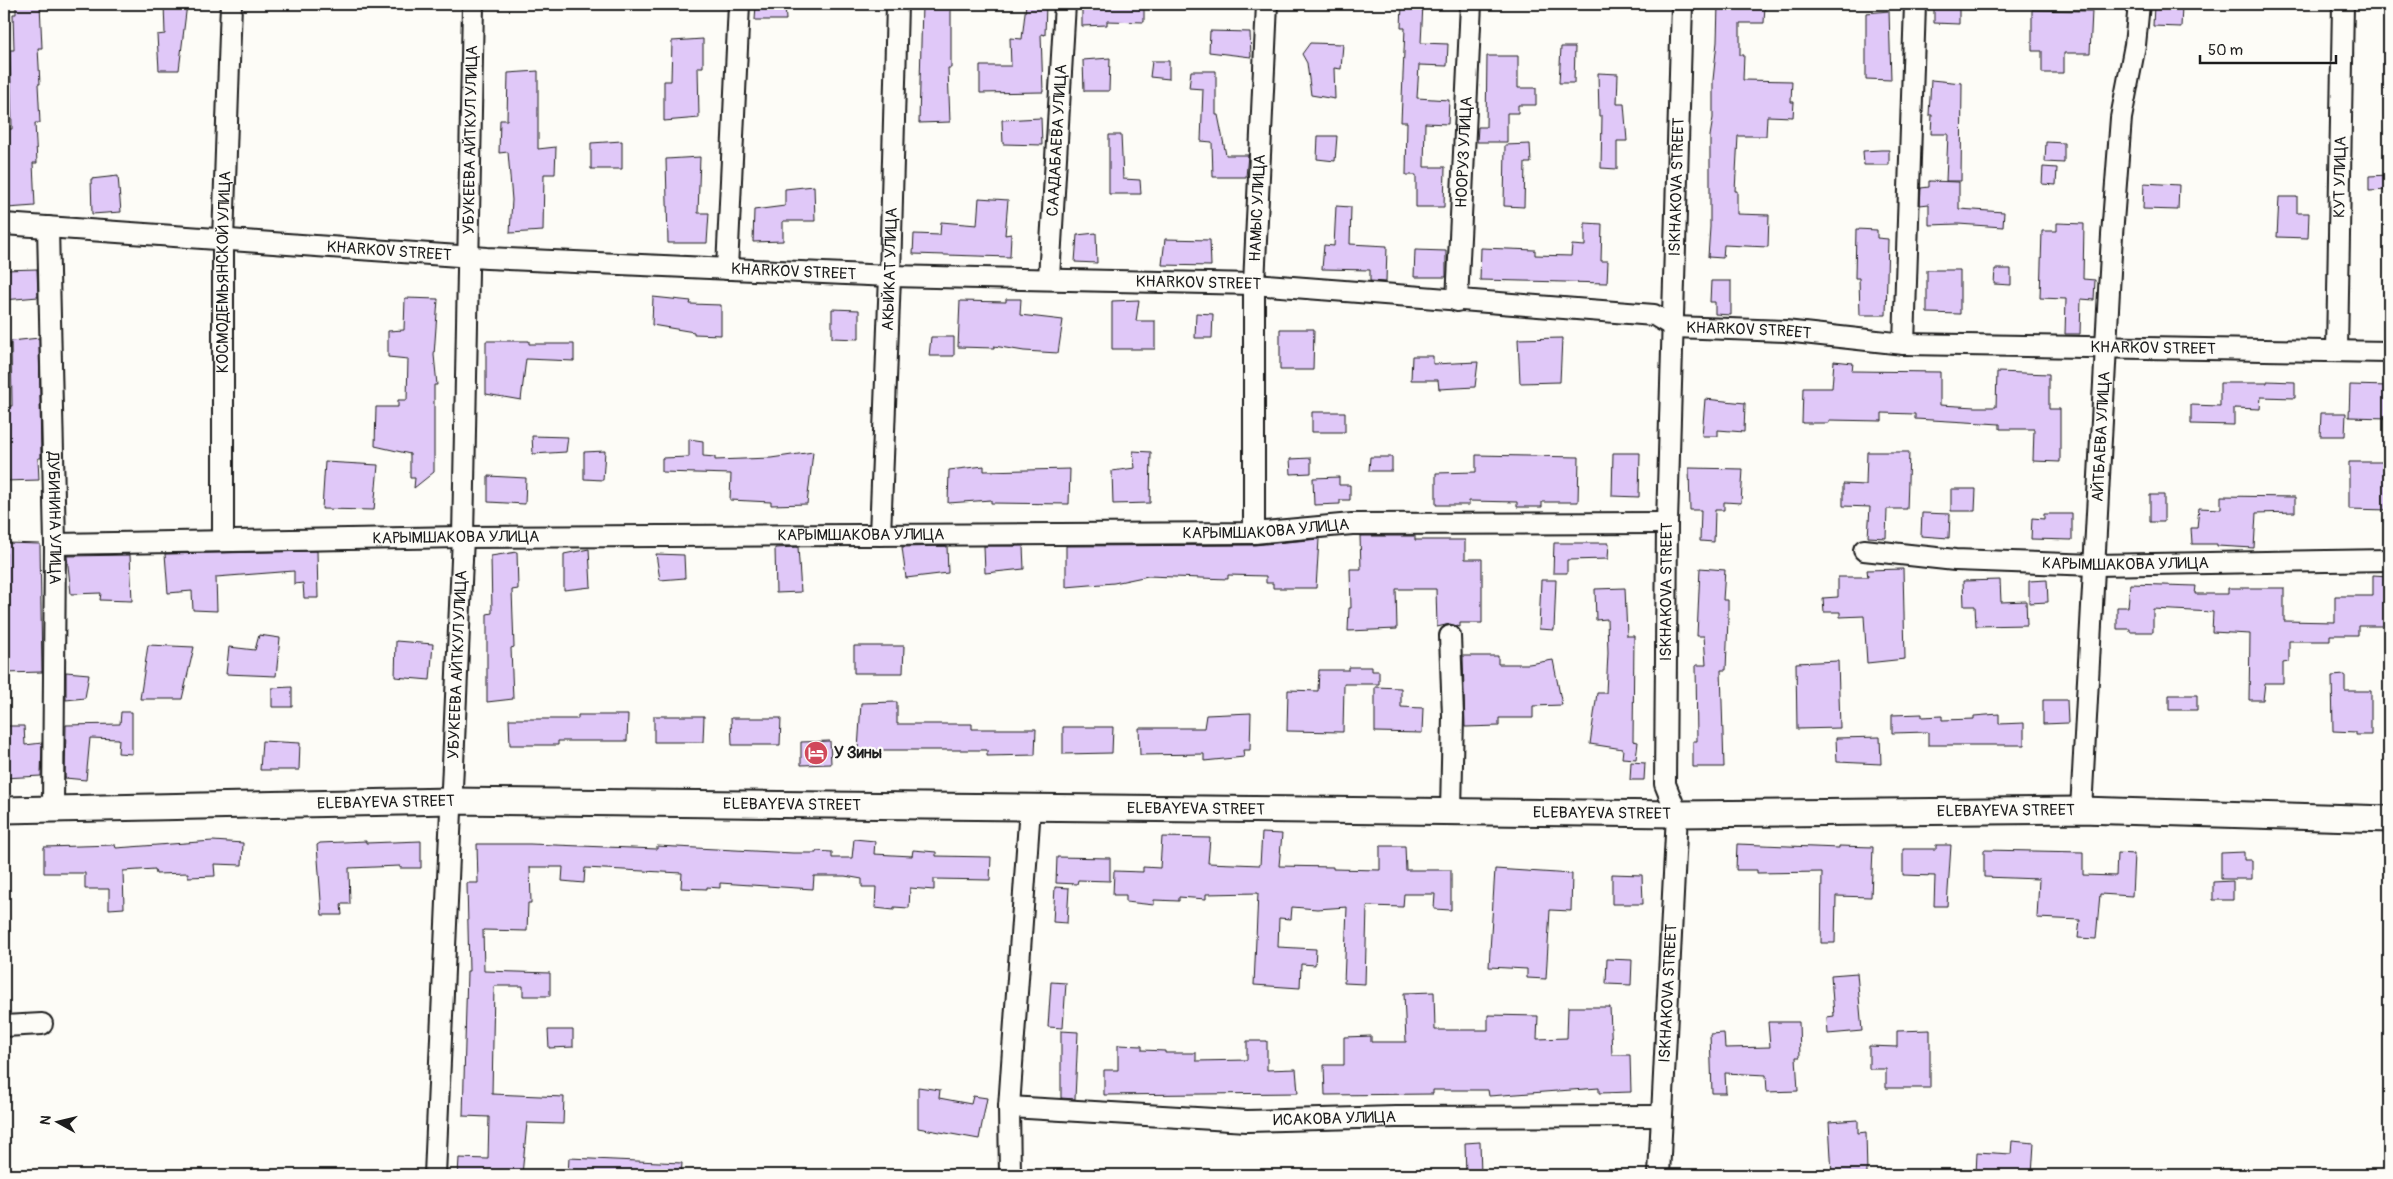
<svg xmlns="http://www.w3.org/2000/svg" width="2393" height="1179" viewBox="0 0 2393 1179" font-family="Pangolin,sans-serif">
<rect width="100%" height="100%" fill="#fdfcf7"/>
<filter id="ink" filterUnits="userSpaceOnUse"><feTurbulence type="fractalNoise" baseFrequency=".02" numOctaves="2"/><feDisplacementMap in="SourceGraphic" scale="10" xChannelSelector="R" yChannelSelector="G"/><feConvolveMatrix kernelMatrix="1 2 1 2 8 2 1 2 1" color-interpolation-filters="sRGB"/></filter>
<g filter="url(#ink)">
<path fill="#e0c8f8" stroke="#1c1c1c" d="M16 4H40L42 48H38L40 84H38L40 123H35L37 163H33L35 206 7 208 6 172H9L7 129H12L10 50H14L13 14H16Z
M164 4H187L179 70H159L157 35 165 34Z
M756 4H785L786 20H755Z
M922 4H951V68H948L950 122 919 123Z
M1026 4H1046L1045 35 1041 34 1043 92 980 93V66H1011L1010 38 1022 39Z
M1082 4H1144V22L1107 21V25L1082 26Z
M1402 4H1423L1421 43 1448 44 1447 66 1419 65 1417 98 1449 100 1448 124 1425 123 1424 167H1445L1444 207H1416V175H1406L1407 122H1401L1405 28H1401Z
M1718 4H1765L1764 23H1740V55H1744L1743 80 1792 81 1791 102H1794L1793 117 1767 116 1766 136H1738L1735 191H1737V214L1769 215 1768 247 1724 245 1723 258 1708 257 1710 227V136L1713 118V80L1717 42Z
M1934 4H1959V24L1934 23Z
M2154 5 2182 6 2181 27 2153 26Z
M2032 10 2092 11 2090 53H2064V73H2042V51H2032Z
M1889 11 1891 80 1866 79V13Z
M1210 31 1250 32 1251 57 1209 52Z
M703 39V67H698L699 118 664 121V81H671L672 41Z
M1310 43 1343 44 1341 69 1334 68 1335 99 1311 95 1307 63 1302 54Z
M1561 47H1575L1574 83H1559Z
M1487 56H1518V88H1536V105H1518V113H1507V142H1477L1478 127H1486Z
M1110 58 1109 91H1084L1083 60Z
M1152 61H1169V79L1150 77Z
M538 71V149L556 147 555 174H544L543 231 510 233 512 200 508 152 499 153 500 120H507L508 73Z
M1191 71H1216V115H1218L1226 155H1248L1246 177H1213L1212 142 1201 141 1203 89 1189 88Z
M1598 73 1618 74 1617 104H1624L1627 141H1617V169L1601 168 1602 116H1599Z
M1931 80 1962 83 1961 181H1946L1948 134H1931L1932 115H1929Z
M1041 118 1042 145 1003 144 1002 120Z
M1109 135H1121L1123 179 1140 180 1141 194H1109Z
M1318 136H1337L1335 161 1317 159Z
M622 141V169H591V143Z
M2046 142 2064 143V163L2045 162Z
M1530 144 1531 163H1525L1524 207 1504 206 1505 145Z
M1881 150H1889V165H1864L1863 151Z
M700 157 698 213H709L707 243H668L666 159Z
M2043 167 2057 168 2056 185 2042 184Z
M2389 175V190L2369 191V176Z
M118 176 121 212 92 214 91 179Z
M1929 181 1959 182V209L2004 212 2003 227 1958 224 1929 225V204L1920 205 1921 188 1929 187Z
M2144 183 2179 185 2178 210 2143 209Z
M814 186 815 221H783V241L753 242 754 210 785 206V189Z
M2279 197H2297V213H2309L2308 238 2277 237Z
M979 198 1008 200 1005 235 1011 234 1010 257 913 254 914 234 940 235 941 222 977 225Z
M1336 206 1351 207 1350 244 1387 246 1386 282 1370 281V270L1322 269 1324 245 1334 246Z
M1585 223 1602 224 1601 261H1608L1607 283 1480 280 1481 248 1535 250V255L1571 256 1572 245 1585 246Z
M2057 223 2084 224 2083 279 2095 280 2094 300 2081 299 2080 334H2065L2066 299 2040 298 2042 231H2057Z
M1856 229 1877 230V238L1888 239 1886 315H1860L1859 278H1855Z
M1096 233 1097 263 1075 262 1077 235Z
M1165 239 1210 240 1211 266 1162 265Z
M1415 250 1446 251V277H1414Z
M37 269 38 297 4 300V270Z
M1995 269H2011V285L1994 284Z
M1927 270H1960V314L1927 313Z
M1711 281H1731V315L1715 314V302H1710Z
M653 297 691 301 690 304 721 305V335L694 334V332L652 325Z
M405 298 438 299 434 355 437 385H434V472L414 488 415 478H410V454L375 446 376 407H398V400H407L408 359 388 357V331L404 330Z
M1006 299H1021L1020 315 1063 320 1058 353 1024 351 994 346V348L958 347 960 301 1006 302Z
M1139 300 1136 321H1155V349H1112V301Z
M832 309 859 310V339L832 338Z
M1196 313 1213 314 1212 338H1195Z
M1280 329H1314L1313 370H1280Z
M931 337H954V356H929Z
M39 338 41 458H38L39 480 4 481V406H12L11 341Z
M1562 338 1560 382 1520 383 1518 339Z
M486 341H529V344H574V361L526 359 521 400 486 394Z
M1412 356H1433V364L1478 362 1475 387 1439 389 1438 380H1411Z
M1834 361 1853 363 1852 371 1940 372V405L1976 407H1996L1997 372 2049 374V409H2060V462L2033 461 2034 429H2000V424L1915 419V414L1882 413V421L1829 420V423H1802L1803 388H1832Z
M2267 381 2295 382V398L2261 397 2260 409 2234 408V425L2191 424V405L2220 406V383H2267Z
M2350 385 2389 386 2388 418 2349 417Z
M1705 399 1745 403 1744 432 1718 430V436H1702Z
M1312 412H1345V432H1312Z
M2321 413H2346L2345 436H2320Z
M532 436 568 437 566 452 533 454Z
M689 439 703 441V456L715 457V460L771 458 813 452 807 504 771 505V502L730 500 731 474 662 472V458L689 457Z
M605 451 603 480 584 479V452Z
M1133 451 1151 452 1150 503 1113 504 1112 471 1135 468Z
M1867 452H1909L1907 509H1887L1886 538 1868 537 1870 507 1843 506V484L1866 485Z
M1613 453H1640L1639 497 1612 496Z
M1476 455 1579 457 1578 502H1542V507H1517V502L1469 501V505H1436V473L1476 472Z
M1370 457H1392V471H1369Z
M1311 458V473L1291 474 1290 459Z
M325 462 378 465 374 510 322 509Z
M2349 462H2389V510L2349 509Z
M984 466V471L1070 469 1069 504 991 503V500L948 503 949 470Z
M1689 468 1743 469 1741 503 1724 502V510H1715L1714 542 1700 541 1701 510H1690Z
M488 476 526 478 525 504 488 502Z
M1339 477V485H1350V500H1340V504L1314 505 1313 478Z
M1951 489H1976L1975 511H1951Z
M2150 495H2164V522H2150Z
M2221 496 2295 497V512L2256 513 2254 548 2217 546V544H2192L2191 528H2197L2199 508 2221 509Z
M1922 513 1950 514 1949 538 1921 536Z
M2044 514H2072V540L2031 539 2032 518 2044 519Z
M1360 536H1415V540H1465V559H1482V623H1460V627L1450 624 1437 627 1436 589H1396L1397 629 1348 631 1349 608H1351L1350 569H1361Z
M1319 539 1316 588H1273V583H1266V576L1228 575V579L1148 576 1114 583 1066 587V546L1254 545Z
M6 543 40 544 42 672 5 673Z
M1554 543H1609L1608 559 1567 560V573H1553Z
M947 546 948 573 906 578 902 547Z
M984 546H1023L1024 569 985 573Z
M798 547 801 592 776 593 775 548Z
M589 549 591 587 564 590V554Z
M317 551 318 598H304L303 583 294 584V571L216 577 217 611 193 610 192 591 168 593 165 554Z
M517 552 518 589 512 590 514 647 511 648 513 699 487 702V614L492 613 491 556Z
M656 554 684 555 685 578 660 580Z
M130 555 132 601 100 600 101 593 71 594 67 556Z
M1700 568 1725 570 1723 600H1728V618L1726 670H1721L1724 767H1693V741H1697L1696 665H1706L1704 636H1697Z
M1903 569 1905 659 1867 663 1864 616 1840 617V612H1824L1823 598 1838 597V577H1868L1867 570Z
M2373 575 2389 576V626H2358V635H2330V641H2289V662L2283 663V683H2265L2263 700H2249L2250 634 2212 632 2213 612 2153 609V632H2130V629H2117V607H2128L2130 584 2196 586 2195 594H2228V588H2284V621L2335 622V596H2373Z
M1541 580H1556L1554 630 1539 629Z
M2000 580 2001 602 2026 601 2027 625 1976 626 1975 606H1964L1963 581Z
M2047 580 2048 602 2029 603V581Z
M1625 588 1627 636H1634L1633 741 1638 742 1636 759 1622 758 1623 749 1590 744 1597 693H1606L1608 653 1607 619 1596 620 1595 589Z
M259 635 280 638 276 676 226 674 229 647 255 650Z
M396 641 433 644 430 680 395 677Z
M148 645 194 647 182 699H140Z
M854 646H904L903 673H854Z
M1463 656H1498V664H1529L1553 660 1562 705 1533 706V718H1499V726L1465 727Z
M1838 661 1840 728 1797 729 1796 663Z
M1349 667H1372V671H1379V684H1344L1343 732 1287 731 1288 690 1318 691 1319 670H1349Z
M66 672 89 674 85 698 66 700Z
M2345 675V691H2371V735H2356V732L2333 731 2332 676Z
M292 687V707H272V688Z
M1375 687 1401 688V707L1423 708 1422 733 1375 732Z
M2169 695H2197V710H2169Z
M2043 700H2067L2068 723 2043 724Z
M897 702V724H972V729H1036L1035 755 987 756V750H858L861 703Z
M121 712H132V754L118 753 119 739 90 738 86 780 65 778 66 725 120 724Z
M1251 713 1250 750H1243L1244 757 1204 761V754L1140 755 1139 728H1204L1206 715Z
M1922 714V717L1942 716V720L1974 719V716L1999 714V724L2024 723V745H1928V732L1892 733V715Z
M578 715H628L627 741H558V745H510L509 719H578Z
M654 716H704L703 742H654Z
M731 718H781L780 745H732Z
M4 726H24L25 745 42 743 41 776 4 778Z
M1063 727H1113L1112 753 1063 754Z
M1880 737 1881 764 1837 762 1836 738Z
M262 741 300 743 299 770H260Z
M830 741 831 764 801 765V742Z
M1631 762 1645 763 1644 780H1630Z
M1262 833 1282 834 1279 866 1333 867V869L1380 870V846H1405L1406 870H1451V910L1434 909 1435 894H1404L1403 907 1367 906 1365 984 1344 983 1347 907 1317 909 1292 907 1291 919 1279 918 1278 947 1316 949 1315 965 1301 964 1300 988 1254 985 1258 893 1206 894V899L1179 897V901L1154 900V905L1126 902V895H1113L1114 871 1143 872V867L1160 868 1162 837 1210 838 1208 863 1260 865Z
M854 839 875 841 874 854 912 856 913 850 936 852V856L991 857 990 880 934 879V890L910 888 909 908 894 907V910L875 908 876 887H862V879L845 876H814L813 889 720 883V888L707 887V889L681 888 682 873 585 868 584 883 562 881 563 867H530L531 903H528L527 931 483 930 484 971 550 973V996H523V986H494L492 1094 564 1097 563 1124 527 1123 522 1175H458L459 1158 488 1159 489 1117 463 1116 467 971H469L467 883H478L477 844H530L657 849V846L793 853H816V851L832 852V858H852Z
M213 841 243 843 242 865 214 864 215 876 188 877V873L156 874 155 869 123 871 124 908 109 909V889H85V873H44V847L115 845 116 848Z
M366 841V843L421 841V868H400V866L349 868 350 904H341L342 915H322L317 845 320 843Z
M1737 844 1839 848V846L1873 847 1871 897 1836 896 1835 943H1821L1822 872 1757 873V870H1736Z
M1936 845H1951L1947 906H1934L1935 876 1903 875V849H1936Z
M1984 850 2083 852V875L2116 876 2117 853 2134 854 2132 896 2100 894 2096 939 2078 938 2080 920 2037 918 2039 879 1984 877Z
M2244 852V860H2252V879H2221V853Z
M1057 857 1110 858V881L1078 880 1077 884 1056 883Z
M1495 869 1572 874 1571 911 1550 910 1546 979 1527 978V969L1489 967Z
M1612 874 1642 875 1643 904H1612Z
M2233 881V900H2213V882Z
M1055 887 1069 888 1067 923 1053 922Z
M1607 959 1632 960 1631 985 1606 984Z
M1857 973 1862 1031 1828 1034 1827 1017 1834 1016 1831 975Z
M1051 982 1066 983 1063 1028 1048 1027Z
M1434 992 1435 1030H1488V1015L1538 1016 1537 1039 1567 1038 1568 1007H1610L1612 1055H1630L1631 1092 1599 1093V1088L1489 1096 1488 1090H1433V1094L1325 1095 1324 1065H1344V1037L1371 1036V1042H1406L1404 993Z
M1768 1022H1799L1800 1057H1796L1798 1091 1767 1092 1766 1075 1725 1073 1726 1093H1712L1710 1034 1724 1033 1725 1048 1770 1047Z
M548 1030H573V1047L549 1048Z
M1930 1030V1088H1886V1069H1869V1046L1897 1047V1031Z
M1061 1031 1078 1032 1075 1099 1061 1098Z
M1247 1041H1267V1070L1296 1069 1298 1093 1104 1095V1070H1118V1045L1142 1046V1050L1165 1051V1053H1196V1061L1247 1060Z
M918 1087 940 1090 939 1098 971 1104 973 1096 987 1098 979 1139 918 1128Z
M1858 1120V1133L1866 1132 1867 1175H1832L1829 1122Z
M2012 1141 2034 1143 2032 1175H1976L1977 1152 2011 1154Z
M1480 1142 1481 1175H1466L1465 1143Z
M569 1158 682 1163 681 1175H568Z"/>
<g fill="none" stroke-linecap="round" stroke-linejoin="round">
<g stroke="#1c1c1c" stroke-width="24">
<g id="minor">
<path id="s1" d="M4 224 487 258 890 276 1254 284 1654 315 1674 327 1785 331 1904 344 2389 352"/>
<path id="s2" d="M48 227 55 544 53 809"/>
<path d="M727 269 739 4"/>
<path id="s3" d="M1049 278 1065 4"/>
<path id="s4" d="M1457 301 1471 4"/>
<path d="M1904 344 1915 4"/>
<path id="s5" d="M2337 351 2343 4"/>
<path id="s6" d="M1254 533V284L1267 4"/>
<path id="s7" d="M880 535 890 276 897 4"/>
<path id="s8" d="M223 541V240L231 4"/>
<path id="s9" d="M55 544 463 537 1254 533 1352 524 1667 523"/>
<path id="s10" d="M1864 550 1955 560 2095 565 2389 560"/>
<path d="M1450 636 1453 716 1451 811"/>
<path id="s11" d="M2081 810 2112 235 2121 118 2135 45 2139 4"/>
<path d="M4 1026 42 1024"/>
<path id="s12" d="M1009 1107 1247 1121 1396 1117 1661 1116"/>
<path id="s13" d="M435 1175 463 537 473 4"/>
<path d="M1010 1175 1009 1107 1030 807"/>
<path id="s14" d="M1659 1175 1677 814 1665 784 1667 523 1682 4"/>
</g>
</g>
<g stroke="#1c1c1c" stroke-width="29">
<g id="tertiary">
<path id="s15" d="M4 810 452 801 1677 814 2081 810 2389 819"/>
</g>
</g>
<use href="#minor" stroke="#fdfcf7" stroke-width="20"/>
<use href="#tertiary" stroke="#fdfcf7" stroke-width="25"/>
</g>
</g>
<defs>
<g id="hotel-disc" transform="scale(1.25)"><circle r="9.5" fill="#d1495b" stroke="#fdfcf7"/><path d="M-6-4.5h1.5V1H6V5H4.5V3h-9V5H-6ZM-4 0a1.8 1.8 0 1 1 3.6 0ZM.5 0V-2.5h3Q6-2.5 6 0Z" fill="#fff"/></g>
</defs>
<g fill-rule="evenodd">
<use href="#hotel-disc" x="816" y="753"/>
</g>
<g text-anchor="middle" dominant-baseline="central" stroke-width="4.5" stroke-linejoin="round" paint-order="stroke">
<g font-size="16" fill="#1c1c1c" stroke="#fdfcf7">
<text stroke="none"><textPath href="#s13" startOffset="1036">УБУКЕЕВА АЙТКУЛ УЛИЦА</textPath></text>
<text stroke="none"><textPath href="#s3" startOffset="138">СААДАБАЕВА УЛИЦА</textPath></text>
<text stroke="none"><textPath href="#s4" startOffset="149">НООРУЗ УЛИЦА</textPath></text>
<text stroke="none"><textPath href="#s5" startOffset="174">КУТ УЛИЦА</textPath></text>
<text stroke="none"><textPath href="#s14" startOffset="991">ISKHAKOVA STREET</textPath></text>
<text stroke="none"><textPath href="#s6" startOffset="325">НАМЫС УЛИЦА</textPath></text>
<text stroke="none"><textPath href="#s1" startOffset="386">KHARKOV STREET</textPath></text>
<text stroke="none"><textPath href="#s7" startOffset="266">АКЫЙКАТ УЛИЦА</textPath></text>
<text stroke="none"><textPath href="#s8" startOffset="269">КОСМОДЕМЬЯНСКОЙ УЛИЦА</textPath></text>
<text stroke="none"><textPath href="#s1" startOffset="791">KHARKOV STREET</textPath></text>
<text stroke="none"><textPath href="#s1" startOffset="1196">KHARKOV STREET</textPath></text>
<text stroke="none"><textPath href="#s1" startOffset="1751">KHARKOV STREET</textPath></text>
<text stroke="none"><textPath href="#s1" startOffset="2156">KHARKOV STREET</textPath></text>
<text stroke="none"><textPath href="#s11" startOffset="374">АЙТБАЕВА УЛИЦА</textPath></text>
<text stroke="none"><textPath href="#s2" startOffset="291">ДУБИНИНА УЛИЦА</textPath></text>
<text stroke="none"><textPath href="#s9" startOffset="1211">КАРЫМШАКОВА УЛИЦА</textPath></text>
<text stroke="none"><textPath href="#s9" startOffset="806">КАРЫМШАКОВА УЛИЦА</textPath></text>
<text stroke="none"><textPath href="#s9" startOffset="401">КАРЫМШАКОВА УЛИЦА</textPath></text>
<text stroke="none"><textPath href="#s10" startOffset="262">КАРЫМШАКОВА УЛИЦА</textPath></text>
<text stroke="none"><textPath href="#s14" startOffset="586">ISKHAKOVA STREET</textPath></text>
<text stroke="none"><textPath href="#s13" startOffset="511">УБУКЕЕВА АЙТКУЛ УЛИЦА</textPath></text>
<text stroke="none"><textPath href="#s15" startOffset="382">ELEBAYEVA STREET</textPath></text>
<text stroke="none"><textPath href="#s15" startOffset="788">ELEBAYEVA STREET</textPath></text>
<text stroke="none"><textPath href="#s15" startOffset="1192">ELEBAYEVA STREET</textPath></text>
<text stroke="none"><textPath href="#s15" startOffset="2002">ELEBAYEVA STREET</textPath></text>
<text stroke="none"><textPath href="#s15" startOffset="1598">ELEBAYEVA STREET</textPath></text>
<text stroke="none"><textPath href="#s14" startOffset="182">ISKHAKOVA STREET</textPath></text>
<text stroke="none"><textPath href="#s12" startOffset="326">ИСАКОВА УЛИЦА</textPath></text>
</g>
<g font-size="16" font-weight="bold" fill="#1c1c1c" stroke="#fdfcf7" text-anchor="start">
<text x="834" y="753">У Зины</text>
</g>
</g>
<rect width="2393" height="1179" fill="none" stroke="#fdfcf7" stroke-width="20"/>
<rect x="10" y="10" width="2373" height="1159" fill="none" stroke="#1c1c1c" stroke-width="2" filter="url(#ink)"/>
<g transform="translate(58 1122) rotate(278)" stroke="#fdfcf7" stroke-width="4" paint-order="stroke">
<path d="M0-4L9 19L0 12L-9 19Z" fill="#1c1c1c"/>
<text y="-8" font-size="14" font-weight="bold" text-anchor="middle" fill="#1c1c1c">N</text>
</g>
<path d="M2200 55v8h136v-8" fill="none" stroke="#1c1c1c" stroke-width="2.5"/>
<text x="2208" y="55" font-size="15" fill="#1c1c1c" stroke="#fdfcf7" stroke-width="4" paint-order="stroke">50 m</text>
</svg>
